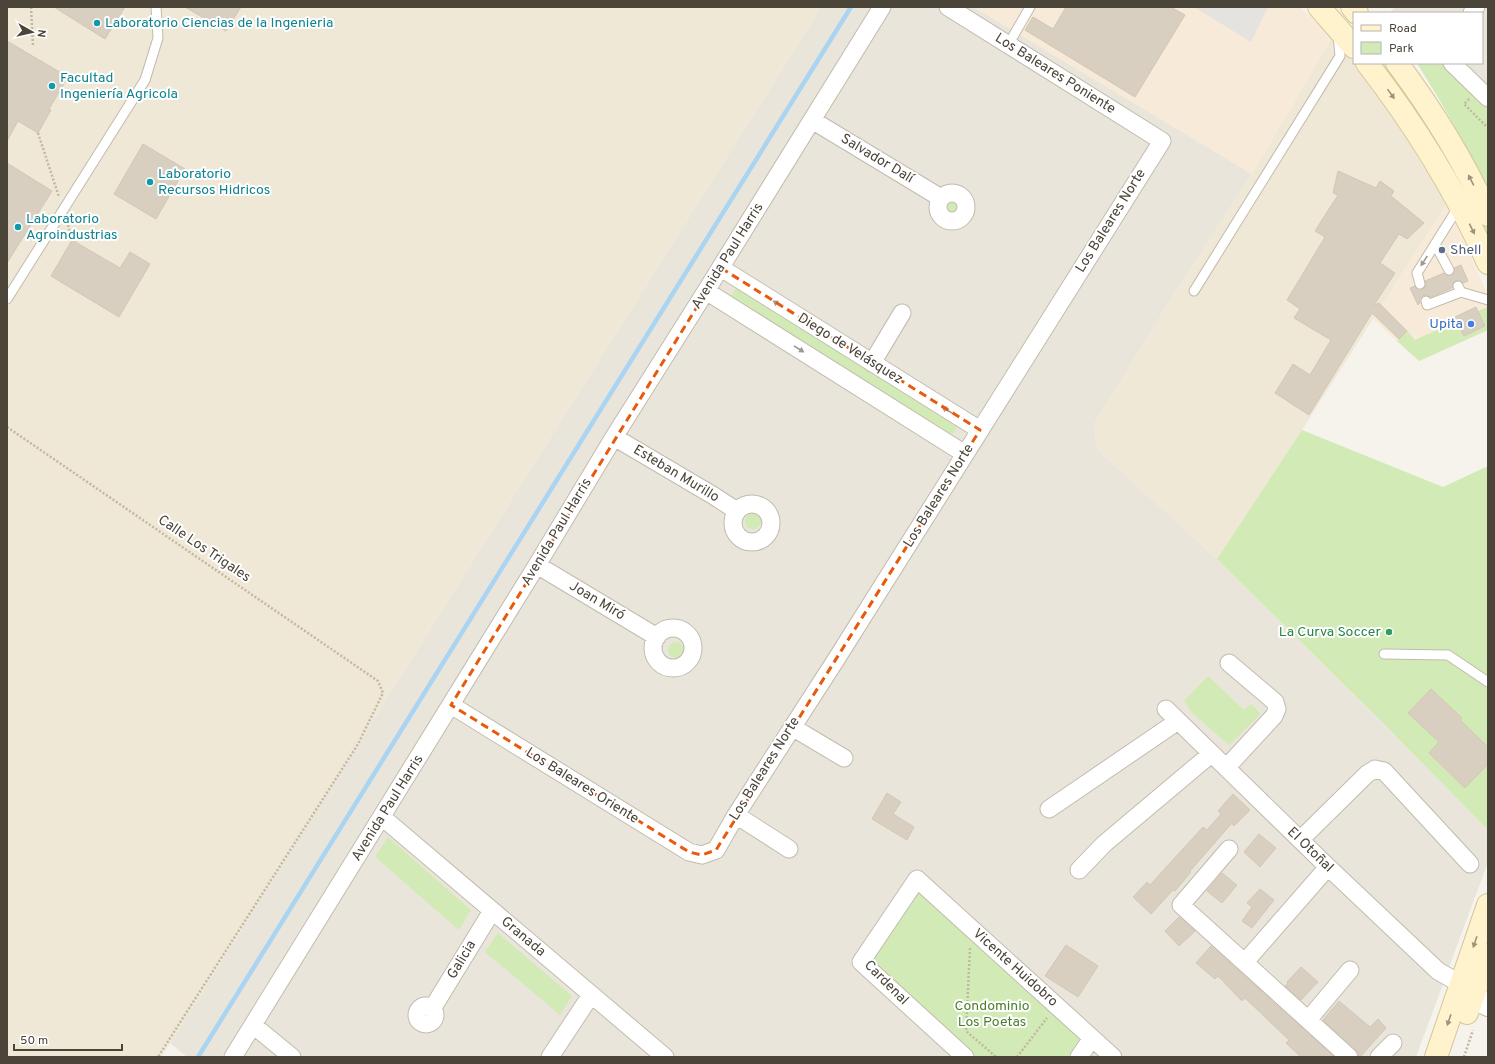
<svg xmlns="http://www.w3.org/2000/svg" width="1495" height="1064" viewBox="0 0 1495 1064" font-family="Overpass,sans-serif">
<rect width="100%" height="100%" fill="#f6f3ec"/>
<path fill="#eae5da" d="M821 7H974L1252 174 1178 288 1094 424 1097 449 1217 559 1381 721 1488 830V862L1416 1057H187L170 1043Z
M1395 7H1488V190L1466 146 1441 102 1417 63H1482V13H1389Z"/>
<path fill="#f7ead8" d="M974 7H1300L1332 38 1252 174Z
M1447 203 1488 296V330L1419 361 1373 319Z"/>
<path fill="#efe8d6" d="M7 7H821L161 1057H7Z
M1332 38 1351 58 1399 127 1447 203 1302 430 1217 559 1097 449 1094 424 1178 288 1252 174Z"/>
<path fill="#d2eab5" d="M1378 63H1386L1427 120 1483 218 1488 229V245Z
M1417 63H1442L1488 107V190C1466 146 1443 104 1417 63Z
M944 208a9 9 0 1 1 18 0a9 9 0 1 1-18 0Z
M736 288 957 427 952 435 731 296Z
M1488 307V330L1419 361 1397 341 1407 331 1415 340 1457 321 1464 336 1485 326 1478 311Z
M1302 430 1443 487 1488 466V830L1381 721 1217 559Z
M745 521a8 8 0 1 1 16 0a8 8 0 1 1-16 0Z
M668 650a8 8 0 1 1 16 0a8 8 0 1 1-16 0Z
M1208 676 1244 710 1251 704 1261 714 1229 745 1192 713 1184 701Z
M388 837 471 910 459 930 375 857Z
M917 890 1080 1038 1068 1057H977L871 961Z
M498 933 572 996 560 1015 485 952Z"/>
<path fill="#e5e3e0" d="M1194 7H1268L1251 42Z"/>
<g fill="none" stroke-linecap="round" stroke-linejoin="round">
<path stroke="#a9d4f2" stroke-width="4.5" d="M198 1057 851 7"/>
</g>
<path fill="#d8cfc1" stroke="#d3c7b4" d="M54 7H125L105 39Z
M185 7H241L226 31Z
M1066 7H1171L1185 15 1135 97 1025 30 1033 17 1053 29Z
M7 41 68 77 49 109 51 110 38 133 18 121 7 141Z
M143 144 185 169 156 219 114 194Z
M7 163 52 191 7 263Z
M1338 171 1376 188 1380 181 1394 191 1391 196 1424 223 1407 239 1399 234 1380 263 1395 273 1374 305 1379 303 1407 331 1399 339 1372 313 1309 415 1275 393 1293 364 1310 375 1331 340 1294 318 1300 309 1287 300 1325 237 1315 231 1338 195 1333 193Z
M72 240 120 268 130 252 150 264 119 317 51 276Z
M1461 265 1468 281 1463 283 1461 281H1456L1453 283 1452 288 1431 297 1424 295 1420 299V303L1418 305 1410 288 1415 286 1418 290H1422L1426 286 1425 281 1444 273 1446 275H1451L1454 273V268Z
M1476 307 1485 326 1464 336 1455 317Z
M1431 689 1462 718 1460 720 1488 747V764L1465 788 1429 753 1439 742 1408 713Z
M887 793 901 802 893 814 914 827 907 840 872 819Z
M1233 794 1250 810 1234 826 1232 823 1190 871 1191 872 1175 891 1173 890 1151 914 1133 897 1147 882 1150 885 1203 827 1207 830 1221 814 1218 811Z
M1259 834 1276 848 1260 867 1244 852Z
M1222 873 1237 885 1222 903 1207 891Z
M1260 889 1274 900 1252 928 1242 921 1252 907 1247 903Z
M1179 917 1195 931 1179 946 1165 931Z
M1066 945 1098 966 1078 997 1045 976Z
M1211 946 1301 1027 1334 1057H1301L1286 1043 1289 1040 1245 998 1242 1001 1218 976 1215 979 1196 963Z
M1301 967 1318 982 1301 1000 1285 986 1288 983 1287 982Z
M1339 1001 1370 1027 1378 1019 1386 1028 1360 1057H1359L1356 1050 1323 1020Z"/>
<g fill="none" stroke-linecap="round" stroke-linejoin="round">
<g stroke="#c2bbae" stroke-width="11">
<path id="service" d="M1008 45 1030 7
M1435 244 1449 270
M1420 284 1417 273 1459 206
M1458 286 1461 292 1488 300
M1194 291 1340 56 1338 34
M7 299 145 80 158 38 156 7
M1426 301 1427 305 1461 292
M1384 654 1448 655 1488 682"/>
</g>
<g stroke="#c2bbae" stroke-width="19">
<path id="minor" d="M1472 13 1476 7
M1452 63 1488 98
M812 120 941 198
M938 207a14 14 0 1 1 28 0a14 14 0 1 1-28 0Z
M721 268 980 430
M706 291 965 454
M872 363 902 313
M614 437 714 496 737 511
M733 523a19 19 0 1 1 38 0a19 19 0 1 1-38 0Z
M537 565 657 637
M653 648a20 20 0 1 1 40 0a20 20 0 1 1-40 0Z
M451 705 689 852 702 855 716 850 736 815 837 658 1162 141 948 7
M1166 709 1328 867 1438 971 1452 979 1461 983
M792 727 844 758
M1226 768 1274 716 1277 709 1275 702 1229 663
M1049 809 1178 721
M736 815 789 849
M382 817 665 1057
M1300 840 1367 774 1375 769 1384 771 1470 864
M1229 849 1181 905 1349 1057
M1079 870 1104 844 1211 754
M1245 962 1328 867
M417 1015a9 9 0 1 1 18 0a9 9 0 1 1-18 0Z
M432 1009 492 911
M1308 1020 1350 970
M253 1025 292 1057
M233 1057 537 565 614 437 706 291 882 7
M550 1057 591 995
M965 1057 861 962 917 879 1113 1057
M1079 1057 1092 1038
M1379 1057 1393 1043"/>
</g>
<g stroke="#c2bbae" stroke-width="24">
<path id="tertiary" d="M1461 983 1472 997 1488 1005"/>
</g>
<g stroke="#d6c79b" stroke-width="24">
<path id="secondary" d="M1319 7 1354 47
M1352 7 1357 13
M1367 63C1415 125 1456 191 1488 263
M1397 63C1432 110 1464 161 1488 215
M1467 1013 1488 955
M1436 1057 1488 905"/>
</g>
<path stroke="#c4b79f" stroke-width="2.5" stroke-dasharray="2 2" stroke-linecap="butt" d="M31 7 33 47
M1469 99 1464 104 1488 128
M38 133 59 197
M68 225 72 240
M7 427 378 681 383 693 358 744 158 1057
M970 948 966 1031 996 1057
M1017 1057 1047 1018
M1464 1057 1473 1030"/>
<use href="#service" stroke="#fff" stroke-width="9"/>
<use href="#minor" stroke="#fff" stroke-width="17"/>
<use href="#tertiary" stroke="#fff" stroke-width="22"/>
<use href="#secondary" stroke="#fff3cd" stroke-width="22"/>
</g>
<defs><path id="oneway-solid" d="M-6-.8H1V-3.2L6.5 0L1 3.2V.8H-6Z"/></defs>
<g fill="#9c937c">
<use href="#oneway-solid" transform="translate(1391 94) rotate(54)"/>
<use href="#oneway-solid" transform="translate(1471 180) rotate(-117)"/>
<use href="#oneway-solid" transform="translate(1472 229) rotate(64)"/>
<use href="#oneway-solid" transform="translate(1475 942) rotate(109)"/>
<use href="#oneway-solid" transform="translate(1449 1020) rotate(109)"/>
</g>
<g fill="#9c9892">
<use href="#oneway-solid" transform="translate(1424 261) rotate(123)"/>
<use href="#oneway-solid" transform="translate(778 304) rotate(-148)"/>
<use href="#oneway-solid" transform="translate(799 349) rotate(32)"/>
<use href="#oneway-solid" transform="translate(947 410) rotate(-148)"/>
</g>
<path fill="none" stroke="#e8590c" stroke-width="3" stroke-dasharray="8 5" stroke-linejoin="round" d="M721 268 980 430 716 850 702 855 689 852 451 705Z"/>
<g fill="#0f9aa8" stroke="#fff" stroke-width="1.5">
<circle cx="97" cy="23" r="4"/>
<circle cx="52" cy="86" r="4"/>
<circle cx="150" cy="182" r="4"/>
<circle cx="18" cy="227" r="4"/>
</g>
<circle fill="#5c6f8a" stroke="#fff" stroke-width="1.5" cx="1442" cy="250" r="4"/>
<circle fill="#3f7fe0" stroke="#fff" stroke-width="1.5" cx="1471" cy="324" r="4"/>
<circle fill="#2e9e5b" stroke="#fff" stroke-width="1.5" cx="1389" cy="632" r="4"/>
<g text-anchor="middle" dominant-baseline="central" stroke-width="4" stroke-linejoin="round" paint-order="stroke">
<g font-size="14" fill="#0d838f" stroke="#fff" text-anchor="start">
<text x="105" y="23">Laboratorio Ciencias de la Ingenieria</text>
<text x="60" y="78">Facultad<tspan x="60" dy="16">Ingeniería Agricola</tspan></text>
<text x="158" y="174">Laboratorio<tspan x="158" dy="16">Recursos Hidricos</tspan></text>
<text x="26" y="219">Laboratorio<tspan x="26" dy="16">Agroindustrias</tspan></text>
</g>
<g font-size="14" fill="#4b4439" stroke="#fff">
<text transform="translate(1055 74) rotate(32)">Los Baleares Poniente</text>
<text transform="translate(877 159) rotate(31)">Salvador Dalí</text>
<text transform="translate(1111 221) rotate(-58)">Los Baleares Norte</text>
<text transform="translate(728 256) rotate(-58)">Avenida Paul Harris</text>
<text transform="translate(850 349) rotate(32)">Diego de Velásquez</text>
<text transform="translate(676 474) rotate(31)">Esteban Murillo</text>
<text transform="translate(939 496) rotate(-58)">Los Baleares Norte</text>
<text transform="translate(557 532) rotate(-59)">Avenida Paul Harris</text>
<text transform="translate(204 549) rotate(34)">Calle Los Trigales</text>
<text transform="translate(597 601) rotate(31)">Joan Miró</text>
<text transform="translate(765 769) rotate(-58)">Los Baleares Norte</text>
<text transform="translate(582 786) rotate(32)">Los Baleares Oriente</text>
<text transform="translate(388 808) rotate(-58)">Avenida Paul Harris</text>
<text transform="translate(1310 850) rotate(44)">El Otoñal</text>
<text transform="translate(523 937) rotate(40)">Granada</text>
<text transform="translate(462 960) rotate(-59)">Galicia</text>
<text transform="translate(1015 968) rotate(42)">Vicente Huidobro</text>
<text transform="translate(886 983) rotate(45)">Cardenal</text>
</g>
<g font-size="14" fill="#4e5e75" stroke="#fff" text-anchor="start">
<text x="1450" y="250">Shell</text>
</g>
<g font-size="14" fill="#366cbe" stroke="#fff" text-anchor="end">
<text x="1463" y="324">Upita</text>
</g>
<g font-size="14" fill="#27864d" stroke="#fff" text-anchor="end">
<text x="1381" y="632">La Curva Soccer</text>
</g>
<g font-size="14" fill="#4a7f2a" stroke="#fff">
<text x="992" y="1006">Condominio<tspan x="992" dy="16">Los Poetas</tspan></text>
</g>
</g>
<rect width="1495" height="1064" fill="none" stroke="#4b4439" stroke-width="16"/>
<rect x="1353" y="12" width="130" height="52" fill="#ffffff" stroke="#b7b4b0"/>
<rect x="1361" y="25" width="20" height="6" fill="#fff3cd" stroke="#b7b4b0"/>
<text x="1389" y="32" font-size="12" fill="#4b4439">Road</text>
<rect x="1361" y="42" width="20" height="12" fill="#d2eab5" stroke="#b7b4b0"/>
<text x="1389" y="52" font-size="12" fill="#4b4439">Park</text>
<g transform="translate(32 32) rotate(98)" stroke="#ffffff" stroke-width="3" paint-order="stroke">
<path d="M0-3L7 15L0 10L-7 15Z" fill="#4b4439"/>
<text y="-6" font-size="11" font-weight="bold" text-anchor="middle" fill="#4b4439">N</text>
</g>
<path d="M14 1044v6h108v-6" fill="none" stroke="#4b4439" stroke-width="2"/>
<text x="20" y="1044" font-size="12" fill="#4b4439" stroke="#ffffff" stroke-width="3" paint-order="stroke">50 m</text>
</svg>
